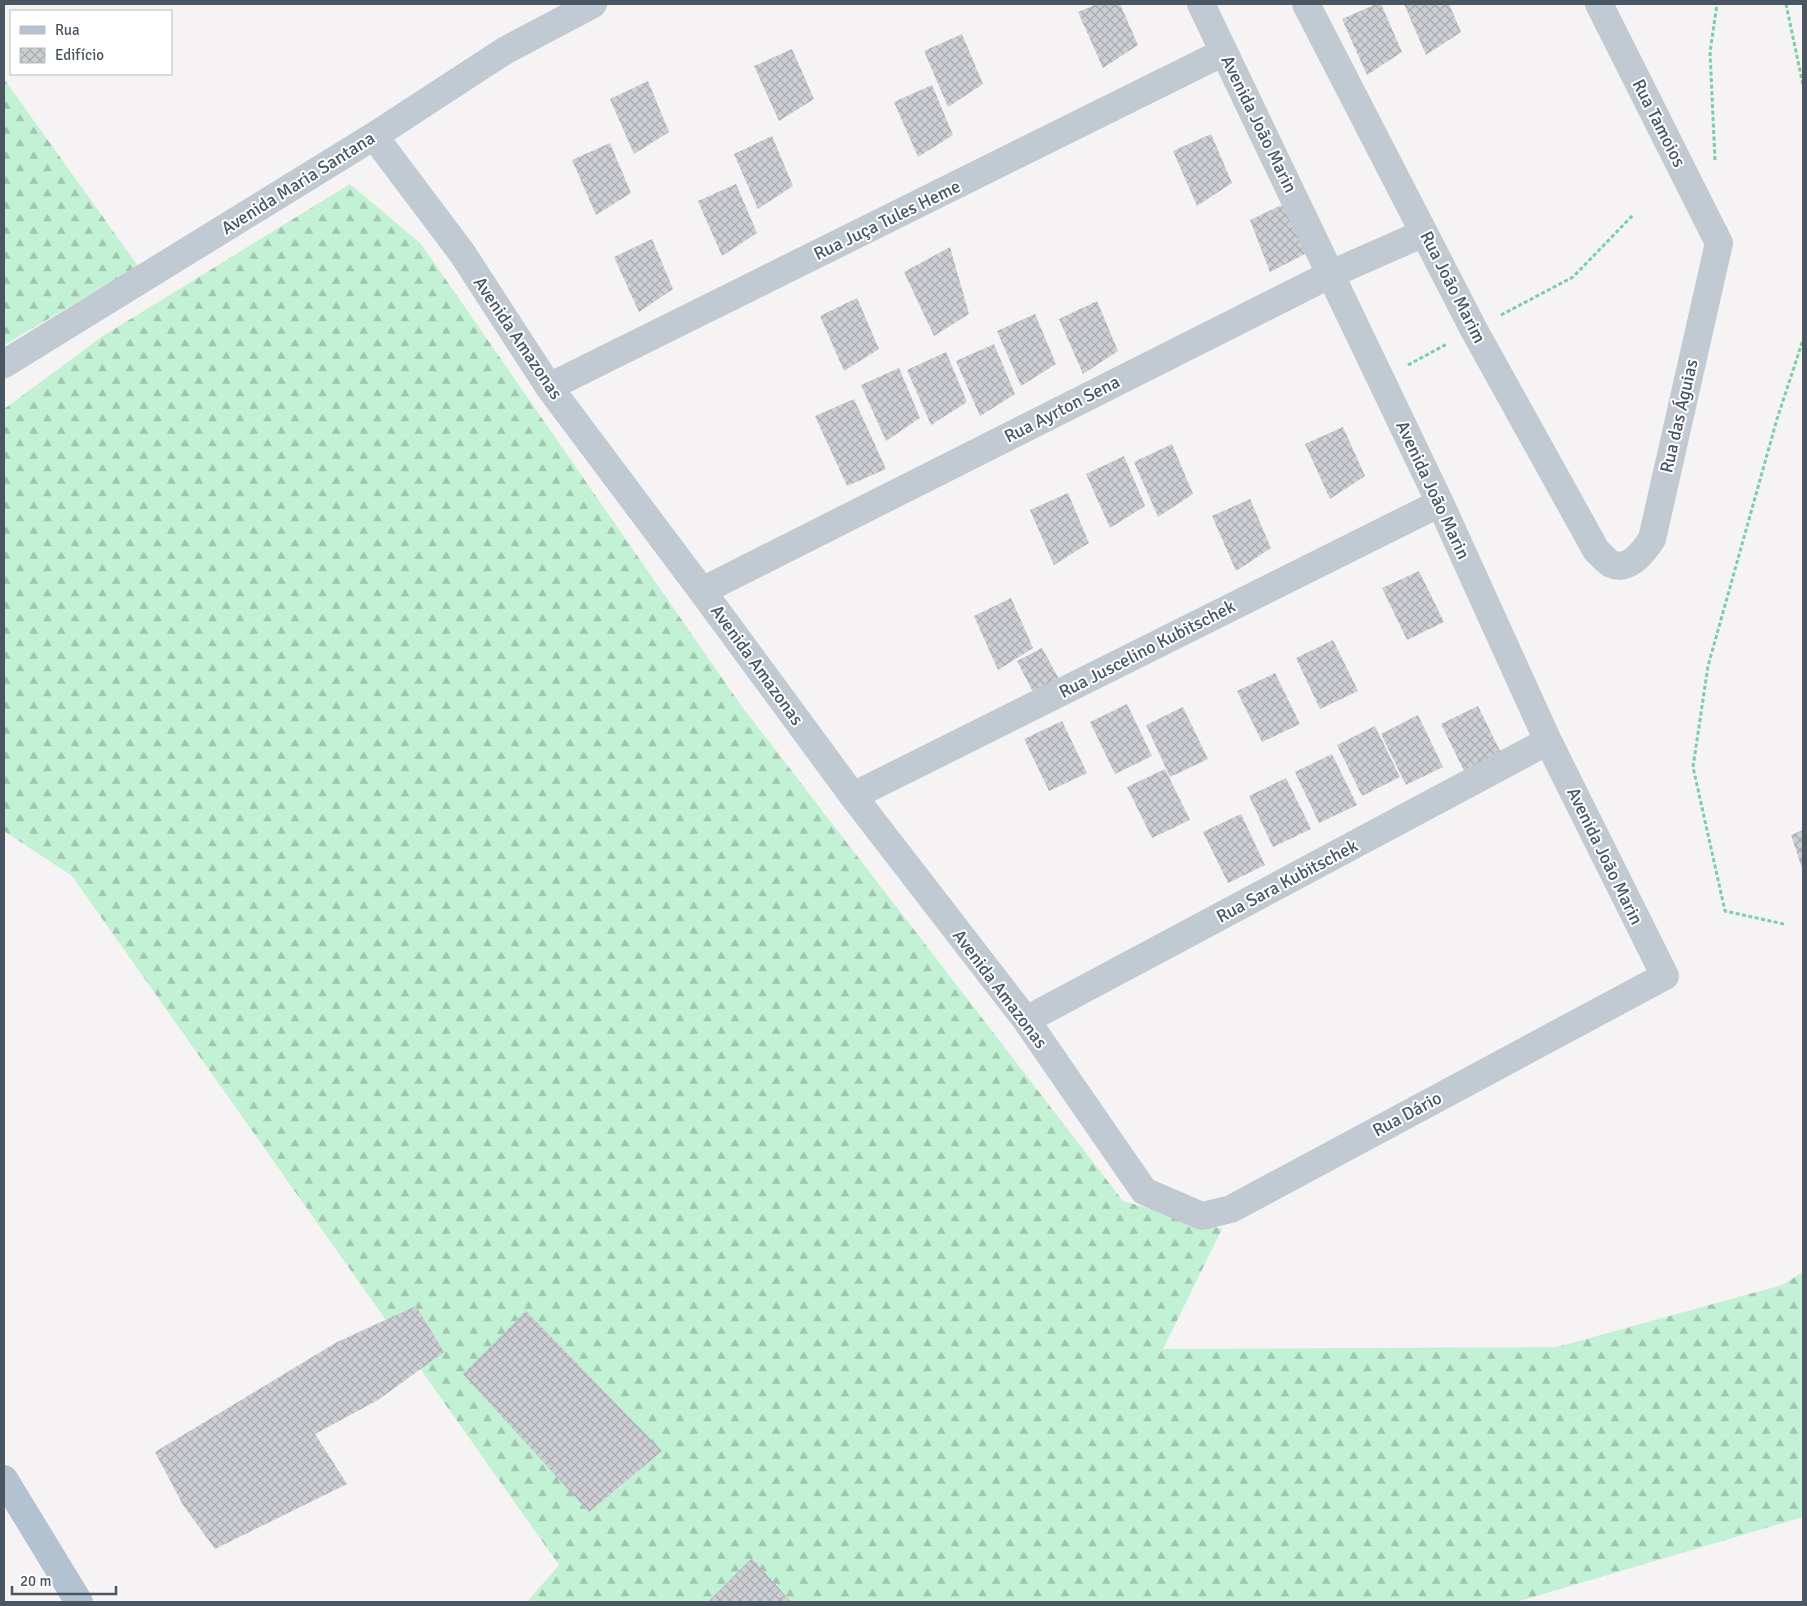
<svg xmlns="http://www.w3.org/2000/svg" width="1807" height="1606" viewBox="0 0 1807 1606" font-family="Signika,sans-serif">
<defs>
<pattern id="forest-firs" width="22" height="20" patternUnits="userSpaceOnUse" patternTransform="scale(1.25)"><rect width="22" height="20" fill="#c3f1d5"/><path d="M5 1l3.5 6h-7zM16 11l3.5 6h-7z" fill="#a0c6b0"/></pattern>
<pattern id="building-cross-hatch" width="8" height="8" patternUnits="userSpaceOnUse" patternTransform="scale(1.25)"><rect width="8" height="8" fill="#cdcfd5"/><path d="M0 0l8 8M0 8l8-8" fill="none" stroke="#a8abb0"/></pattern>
</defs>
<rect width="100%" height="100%" fill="#f5f3f3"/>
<path fill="url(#forest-firs)" d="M4 79 138 266 4 345Z
M350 184 421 244 740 704 1123 1201 1222 1229 1163 1349 1557 1347 1782 1285 1803 1272V1517L1516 1602H527L559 1565 72 876 4 831V409L103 336Z"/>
<path fill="url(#building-cross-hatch)" d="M1097 4H1120L1138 45 1103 68 1078 12Z
M1376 4H1381L1402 52 1367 75 1342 19Z
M1404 4H1449L1461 32 1426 55Z
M962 34 983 84 948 107 924 51Z
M792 49 814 99 779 121 754 66Z
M648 81 669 132 634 154 610 99Z
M932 85 953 135 918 157 894 102Z
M1211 134 1232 183 1197 206 1173 151Z
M772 136 793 186 758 209 734 154Z
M610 143 631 193 596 215 572 160Z
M736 184 757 233 722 256 698 201Z
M1288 202 1309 252 1270 272 1250 220Z
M652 239 673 289 639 312 614 257Z
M950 247 969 314 934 336 904 272Z
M857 298 879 349 844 371 820 316Z
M1097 301 1118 351 1083 374 1059 319Z
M1035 314 1056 364 1021 386 997 331Z
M994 344 1015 394 980 416 956 361Z
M946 352 967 402 931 425 907 370Z
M899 368 920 418 886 441 861 385Z
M854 399 886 469 847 486 815 416Z
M1343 427 1365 476 1330 499 1305 444Z
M1172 444 1193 494 1158 517 1134 462Z
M1124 456 1145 506 1110 528 1086 474Z
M1068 493 1089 543 1054 565 1030 510Z
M1250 499 1271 548 1236 571 1212 516Z
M1419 571 1444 622 1407 640 1382 588Z
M1011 598 1033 648 998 670 974 616Z
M1333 640 1358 691 1320 709 1296 658Z
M1042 648 1060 681 1034 694 1017 661Z
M1275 673 1300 724 1262 742 1237 691Z
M1127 704 1152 756 1115 774 1090 722Z
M1478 706 1503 757 1466 775 1441 724Z
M1183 707 1208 759 1170 777 1146 725Z
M1418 715 1443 767 1406 785 1381 734Z
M1062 721 1087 773 1049 791 1024 739Z
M1375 726 1400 777 1362 796 1337 745Z
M1332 754 1357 805 1319 823 1295 772Z
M1165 769 1190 820 1152 838 1127 787Z
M1286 778 1311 829 1273 847 1249 796Z
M1241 814 1265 865 1228 883 1203 832Z
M1803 830V871L1791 835Z
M416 1306 444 1352 378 1400 315 1434 347 1484 215 1549 183 1505 155 1452 337 1342Z
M526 1311 662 1451 589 1512 463 1374Z
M752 1558 791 1602H711L709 1601Z"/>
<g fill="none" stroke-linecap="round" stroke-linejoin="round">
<path stroke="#7ad0a6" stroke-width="3" stroke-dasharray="4 2.5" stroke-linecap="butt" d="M1786 4 1803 85
M1715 160 1710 52 1717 4
M1501 315 1573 277 1633 215
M1408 365 1447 344
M1784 924 1725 911 1693 767 1708 666 1777 419 1803 340"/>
<path stroke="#c1cad2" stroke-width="28" d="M1306 4 1474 330 1596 550C1600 554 1606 561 1611 564 1629 572 1644 551 1652 539L1719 243 1599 4
M374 136 462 253 549 387 702 591 853 796 1026 1020 1144 1191 1202 1216 1231 1209 1665 976 1548 741 1440 503 1201 4
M4 364 374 136 506 50 593 4
M549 387 1224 52
M702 591 1331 274 1424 233
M853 796 1440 503
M1026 1020 1548 741"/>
<path stroke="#b3c2d1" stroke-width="28" d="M4 1479 79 1602"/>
</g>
<g text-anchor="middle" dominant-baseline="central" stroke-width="4" stroke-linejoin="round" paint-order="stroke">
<g font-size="18" fill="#4a5661" stroke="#fff">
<text transform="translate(1659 123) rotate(63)">Rua Tamoios</text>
<text transform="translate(1259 124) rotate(64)">Avenida João Marin</text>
<text transform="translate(298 183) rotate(-32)">Avenida Maria Santana</text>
<text transform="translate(887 220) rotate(-26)">Rua Juça Tules Heme</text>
<text transform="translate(1453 287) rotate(63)">Rua João Marim</text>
<text transform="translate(518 338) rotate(56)">Avenida Amazonas</text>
<text transform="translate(1062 409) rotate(-27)">Rua Ayrton Sena</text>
<text transform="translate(1679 416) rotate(-77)">Rua das Águias</text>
<text transform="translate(1433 490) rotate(65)">Avenida João Marin</text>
<text transform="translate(1147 649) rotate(-27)">Rua Juscelino Kubitschek</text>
<text transform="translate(757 665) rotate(54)">Avenida Amazonas</text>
<text transform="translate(1605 856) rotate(64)">Avenida João Marin</text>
<text transform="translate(1287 881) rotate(-28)">Rua Sara Kubitschek</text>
<text transform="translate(1000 989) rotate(53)">Avenida Amazonas</text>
<text transform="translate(1407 1114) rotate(-28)">Rua Dário</text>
</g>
</g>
<rect width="1807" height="1606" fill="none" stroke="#4a5661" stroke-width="10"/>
<rect x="10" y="10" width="162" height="65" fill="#ffffff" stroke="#b7bbc0"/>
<rect x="20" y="26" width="25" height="8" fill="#b3c2d1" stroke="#b7bbc0"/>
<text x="55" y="35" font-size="15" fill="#4a5661">Rua</text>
<rect x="20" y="48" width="25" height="15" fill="url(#building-cross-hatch)" stroke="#b7bbc0"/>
<text x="55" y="60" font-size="15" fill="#4a5661">Edifício</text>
<path d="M12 1586v8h104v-8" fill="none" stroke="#4a5661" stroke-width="2.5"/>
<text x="20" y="1586" font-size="15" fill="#4a5661" stroke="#ffffff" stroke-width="4" paint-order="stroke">20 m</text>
</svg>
